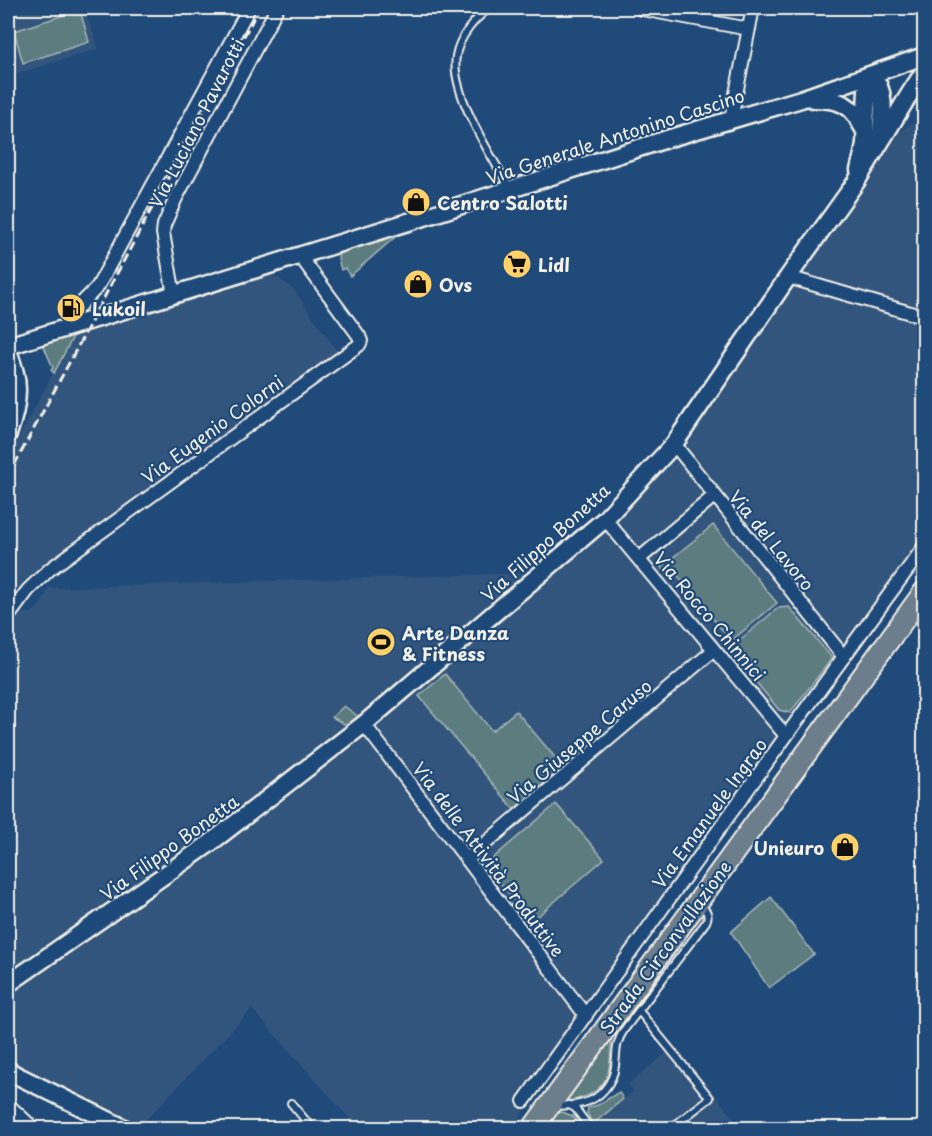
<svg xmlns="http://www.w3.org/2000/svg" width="932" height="1136" viewBox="0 0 932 1136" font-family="'Playpen Sans',sans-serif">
<rect width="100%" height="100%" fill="#1f4a7a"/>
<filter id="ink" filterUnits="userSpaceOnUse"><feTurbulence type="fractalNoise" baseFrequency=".0167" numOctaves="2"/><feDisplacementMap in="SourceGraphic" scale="12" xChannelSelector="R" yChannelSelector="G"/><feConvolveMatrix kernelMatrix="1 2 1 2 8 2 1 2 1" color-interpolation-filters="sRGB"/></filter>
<g filter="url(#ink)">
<path fill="#33547d" d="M8 8H84L99 49 8 76Z
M913 123 924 125V560L512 1128H358L252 1009 138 1128 113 1115 109 1110 103 1111 12 1068V1061L8 1058V627L17 612 31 613 40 605 46 595 48 588 528 573 590 521 666 441 894 134Z
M262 274 277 277 294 290 340 355 24 587 8 608V457L75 333Z
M675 1046 742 1128H587L634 1091 628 1084Z"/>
<path fill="#5b7b80" stroke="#a8b6b4" stroke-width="1.5" d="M80 10 89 42 23 63 14 31Z
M401 232 350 276 345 268 341 270 338 258 340 251Z
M75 333 54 373 51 370 53 368 43 344Z
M713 525 777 603 731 641 675 572 667 574 661 567Z
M789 607 832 658 790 713 779 710 729 649 778 608Z
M445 674 492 731 516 711 563 767 514 809 419 696Z
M344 706 359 717 348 726 332 717Z
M556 804 604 859 531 922 491 871 490 865 493 858Z
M771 897 814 954 769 988 731 932Z
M613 1034C610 1044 611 1052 610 1062 608 1089 590 1097 566 1102L565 1099Z
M619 1092 623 1099 593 1124 587 1113 588 1108 598 1105Z
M562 1112 573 1116 582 1128H542L554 1115Z"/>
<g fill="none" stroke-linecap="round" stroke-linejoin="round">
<g stroke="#f4f1e8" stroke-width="10">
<path id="lane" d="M490 8C475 18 459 37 456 56 450 93 491 155 509 187
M639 1011 710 1098 671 1128
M291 1103 312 1128
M569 1105 575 1108 590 1128
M555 1106C564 1105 574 1106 583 1103 600 1099 613 1083 615 1066 617 1050 615 1044 624 1030L706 922C710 914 706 910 700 905"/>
</g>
<g stroke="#f4f1e8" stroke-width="16">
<path id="street" d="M642 9 749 29
M731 119 753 8
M788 277 924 317
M174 295 163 233 164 225 175 200 277 8
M74 326C73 322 72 319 73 316 75 307 92 294 98 286L249 8
M674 444 844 657
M605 519 786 736
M639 559 714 496
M8 617 28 590 50 569 359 345 361 341 359 336 300 256
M364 724 586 1016
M467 859 714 650
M524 1101 786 736 924 547
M8 1105 33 1128"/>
</g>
<g stroke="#f4f1e8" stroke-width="21">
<path id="secondary" d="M813 99C831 99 849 101 858 119 860 123 864 128 865 132 867 144 862 158 859 170
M865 130 867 90 871 75C888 90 882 119 880 140
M8 346 421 218 670 138 801 99 924 56
M8 350C10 357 13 365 15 373 20 393 15 415 8 434
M8 984 209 844 364 724 605 519 674 444 788 277 856 182 912 90 924 72
M8 1070 16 1075 124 1128"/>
</g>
<g stroke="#f4f1e8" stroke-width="24">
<path id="primary" d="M533 1128 924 592"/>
</g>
<use href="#lane" stroke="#1f4a7a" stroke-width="6"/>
<use href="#street" stroke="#1f4a7a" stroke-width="12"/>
<use href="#secondary" stroke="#1f4a7a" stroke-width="16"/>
<use href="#primary" stroke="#6c7d8b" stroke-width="20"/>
<path stroke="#f4f1e8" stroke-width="3" stroke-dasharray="9 4.5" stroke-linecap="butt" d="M8 477 259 8"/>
</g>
</g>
<defs>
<g id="shop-disc" transform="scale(1.5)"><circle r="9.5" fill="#ffd166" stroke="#1f4a7a"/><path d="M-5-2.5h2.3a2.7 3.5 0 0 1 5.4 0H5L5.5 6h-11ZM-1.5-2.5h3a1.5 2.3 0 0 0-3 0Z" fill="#111"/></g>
<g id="supermarket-disc" transform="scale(1.5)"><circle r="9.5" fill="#ffd166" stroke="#1f4a7a"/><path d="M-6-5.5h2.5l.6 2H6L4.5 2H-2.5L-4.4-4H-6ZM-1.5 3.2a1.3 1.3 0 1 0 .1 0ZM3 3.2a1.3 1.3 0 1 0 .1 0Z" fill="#111"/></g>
<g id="fuel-disc" transform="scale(1.5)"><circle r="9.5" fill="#ffd166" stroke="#1f4a7a"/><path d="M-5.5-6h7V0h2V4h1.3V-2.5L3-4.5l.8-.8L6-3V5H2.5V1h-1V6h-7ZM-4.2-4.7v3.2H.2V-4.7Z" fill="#111"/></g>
<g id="stadium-disc" transform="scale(1.5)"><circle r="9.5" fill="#ffd166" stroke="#1f4a7a"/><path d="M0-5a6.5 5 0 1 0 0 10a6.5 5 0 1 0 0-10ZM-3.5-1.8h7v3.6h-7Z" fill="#111"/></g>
</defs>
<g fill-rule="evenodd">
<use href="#shop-disc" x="416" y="202"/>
<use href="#supermarket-disc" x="517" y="264"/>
<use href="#shop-disc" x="418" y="284"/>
<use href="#fuel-disc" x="71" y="308"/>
<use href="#stadium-disc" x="381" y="642"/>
<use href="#shop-disc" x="845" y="847"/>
</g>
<g text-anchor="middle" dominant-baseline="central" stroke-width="4.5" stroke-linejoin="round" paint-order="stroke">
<g font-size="18" fill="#f4f1e8" stroke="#1f4a7a">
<text transform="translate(196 123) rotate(-63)">Via Luciano Pavarotti</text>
<text transform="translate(615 136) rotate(-18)">Via Generale Antonino Cascino</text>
<text transform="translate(212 429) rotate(-36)">Via Eugenio Colorni</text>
<text transform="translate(772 540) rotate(51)">Via del Lavoro</text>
<text transform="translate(545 542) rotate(-42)">Via Filippo Bonetta</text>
<text transform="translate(710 616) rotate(50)">Via Rocco Chinnici</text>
<text transform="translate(579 741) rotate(-40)">Via Giuseppe Caruso</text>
<text transform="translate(709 813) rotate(-54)">Via Emanuele Ingrao</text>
<text transform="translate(169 847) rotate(-36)">Via Filippo Bonetta</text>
<text transform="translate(489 859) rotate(53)">Via delle Attività Produttive</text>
<text transform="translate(665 947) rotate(-54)">Strada Circonvallazione</text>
</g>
<g font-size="18" font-weight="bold" fill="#f4f1e8" stroke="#1f4a7a" text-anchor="start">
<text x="437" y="202">Centro Salotti</text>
<text x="538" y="264">Lidl</text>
<text x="439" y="284">Ovs</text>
<text x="92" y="308">Lukoil</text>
<text x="402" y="632">Arte Danza<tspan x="402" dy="21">&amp; Fitness</tspan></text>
<text x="824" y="847" text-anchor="end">Unieuro</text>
</g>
</g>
<rect width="932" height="1136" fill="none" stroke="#1f4a7a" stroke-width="30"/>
<rect x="15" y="15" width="902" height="1106" fill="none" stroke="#f4f1e8" stroke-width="2" filter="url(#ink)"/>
</svg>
